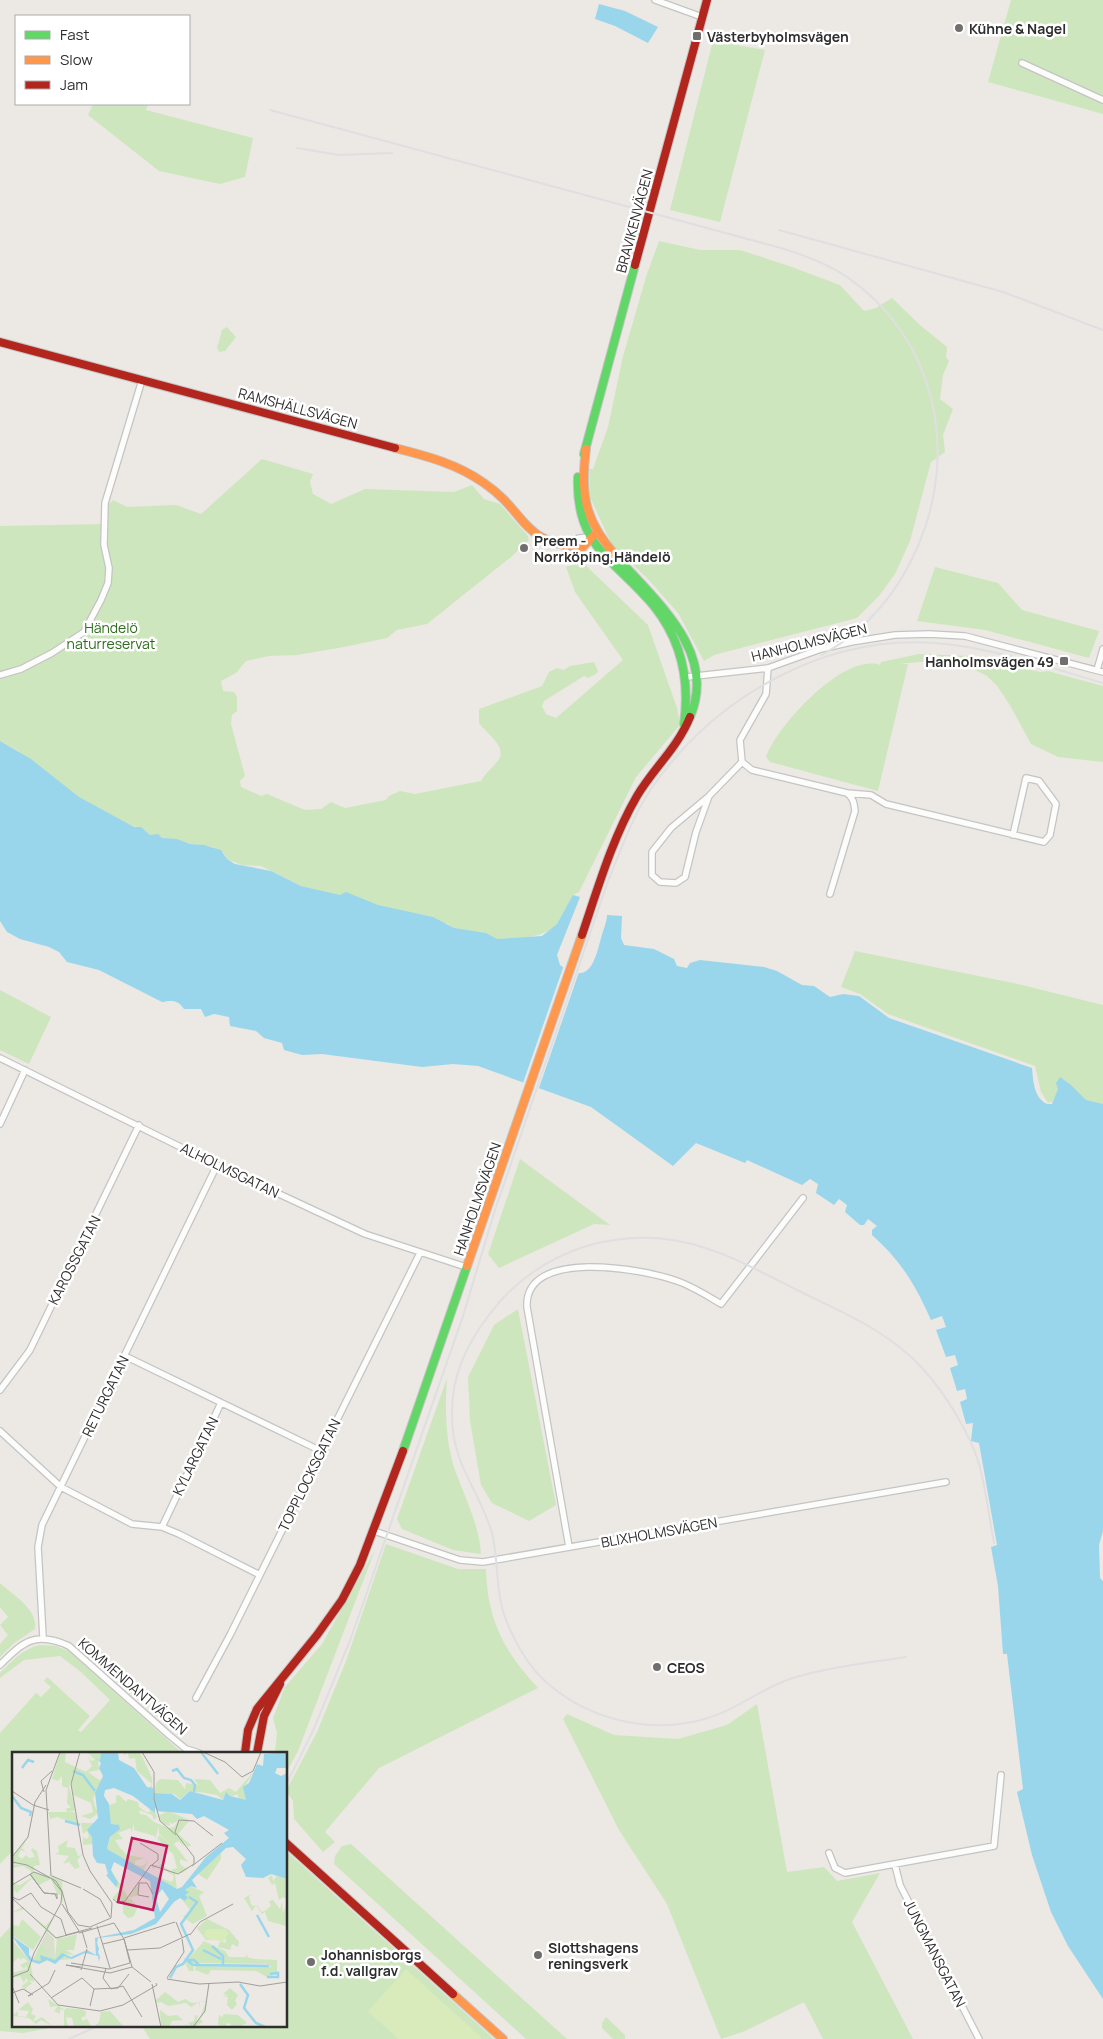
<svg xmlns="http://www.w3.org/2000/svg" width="1103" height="2039" viewBox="0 0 1103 2039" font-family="Manrope,sans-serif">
<rect width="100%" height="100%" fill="#ece8e4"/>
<path fill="#cee6be" d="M1011 0H1103V114L988 82Z
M713 41 765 50 720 222 670 210Z
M93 104H148L146 110 253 138 245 177 220 184 159 171 88 115Z
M659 241 700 250H740L789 266 840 285 864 311 876 308 892 298 920 325 947 347 946 357 949 361 943 375 940 399 953 409 943 435 945 452 931 462 910 541 895 574 879 596 857 618 714 655 704 661 678 613 648 579 612 545 590 497 589 469H593L608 427 623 356 647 274Z
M227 327 236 337 225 351 219 352 217 348 222 330Z
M262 459 313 474 310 482 313 494 331 504 365 489 454 492 472 485 484 499 500 504 528 536 529 540 511 557 427 624 397 630 387 638 344 647 297 655 269 656 246 661 236 673 221 681 223 691 234 692 237 697V711L232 715 231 724 245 776 240 781 241 787 261 796 267 794 305 810 321 809 331 802 345 808 386 800 389 796 400 791 415 794 481 781C486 772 494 767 499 759 507 746 485 732 479 723V709L542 686 549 672 557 668 564 670 570 666 594 662 598 671 596 674 588 678 584 676 544 701 542 706 546 714 556 718 623 660 575 592 566 567 582 562 648 625 677 708 680 725 636 777 579 892 573 895C568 906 563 920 553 928 531 944 468 943 448 924L301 886 261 866 242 865 227 859 224 853 213 847 157 839 136 826 134 827 88 805 18 751 0 741V526L105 524 108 521V505L113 500 127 507 176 505 201 514Z
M935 567 998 583 1022 610 1099 631 1089 658 985 630 917 621Z
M919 654 972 656 1040 672 1048 671 1103 686V762L1058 757 1031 744 1011 707 998 687 987 676 969 667 929 661 899 664H908L878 791 770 762 766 757C777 726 844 652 880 665L881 662Z
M855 951 1018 984 1103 1005V1161L1046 1124 1028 1069 1032 1068C1033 1081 1034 1106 1052 1104L1054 1101 1048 1103 1041 1092 1035 1066 888 1014 860 994 841 987Z
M0 990 51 1017 29 1064 0 1050Z
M520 1159 610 1225 594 1224 499 1268 488 1254Z
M518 1309 556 1505 529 1521 492 1503 481 1485 470 1421 468 1377 494 1325Z
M447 1378C445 1407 445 1441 455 1470 465 1498 479 1524 481 1554L453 1550 402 1529 397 1519Z
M386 1544 458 1569H486C487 1619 504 1652 538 1688L379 1768 325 1832 335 1842 323 1852 294 1819 293 1801 286 1791 317 1732 346 1661Z
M375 1550 298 1751 286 1773V1753H275L277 1733 273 1718 285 1687 322 1644Z
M0 1583C13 1595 38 1609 35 1629L14 1643 0 1657V1644L8 1635 0 1625 8 1617 0 1607Z
M40 1645 56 1646 69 1651 182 1753H14V1849L0 1864V1733L36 1693 41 1697 51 1687 44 1681 47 1677 90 1716 78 1730 81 1732 110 1700 81 1672 60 1656 24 1660 0 1678V1673C12 1661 22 1649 40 1645Z
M757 1704 787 1872 824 1867 837 1881 880 1873 852 1922 913 2039H823L804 2002 745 2031 721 2039 667 1904 619 1830 563 1719 567 1714 614 1735 678 1739 727 1725Z
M351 1844 567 2039H526L334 1864 335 1856 342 1846Z
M286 1851 494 2039H480L481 2038 368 2011 399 2039H150L141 2025H286Z
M14 1923V2025H65L23 2033 0 2031V1938Z
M606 2017 625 2035V2039H613L602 2028V2023Z"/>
<path fill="#d9eabb" d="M406 1969 481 2037 480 2039H399L368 2011Z"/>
<path fill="#99d6ec" d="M599 4 625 11 658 27 648 43 615 26 595 19Z
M0 741 31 759 79 797 134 827H141L150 835 158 834 162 838 177 839 190 844 204 845 221 850 227 859 235 864 271 871 301 886 340 895 346 892 378 905 433 917 454 928 486 933 497 939 542 936 557 924 573 895 580 897 557 955 560 965C589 987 595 961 601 938 603 930 607 922 607 915L622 916 621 938 624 945 654 949 674 959 677 966 687 968 690 963 700 960 764 967 777 971 802 985 814 986 830 997 843 994 859 996 889 1018 1032 1068C1033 1081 1034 1098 1047 1104H1052L1058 1089 1056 1083 1060 1077 1071 1085 1086 1100 1103 1104V1531L1099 1545 1100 1578 1103 1581V1999L1068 1946 1051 1912 1032 1855 1017 1792 1023 1789 1007 1654H1003L998 1586 991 1547 997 1545 979 1443 971 1441 973 1423 966 1424 960 1402 967 1399 965 1389 957 1391 950 1368 958 1365 955 1355 946 1357 936 1330 946 1327 942 1316 931 1320C915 1284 901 1261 872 1235V1230L877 1226 868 1219 864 1225H860L845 1212 847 1205 839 1199 834 1205 816 1193 818 1184 810 1179 802 1185 747 1160 745 1163 696 1143 673 1166 591 1107 478 1066 453 1064 422 1067 322 1054 302 1055 284 1050 282 1043 264 1038 256 1031 230 1026 229 1017 214 1014 205 1017 201 1009H184C178 1000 173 1000 162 1002L99 970 67 962 59 952 49 947 20 939 7 932 0 921Z"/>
<path fill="#ece8e4" d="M564 965 579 972 539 1088 523 1083Z"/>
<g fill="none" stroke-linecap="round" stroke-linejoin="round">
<g stroke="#c5c4c5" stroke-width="8">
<path id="street" d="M655 0 702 17
M1022 63 1103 100
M565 546 579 538 590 537
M1097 670 1103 649
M0 675 21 669 52 653 84 632 101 600 108 583 109 568 104 545 105 503 142 380
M687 677 768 668 821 649 851 642 895 635 929 634 965 636 1103 672
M742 762 752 770 847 793C853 798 854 802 855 811L830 894
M847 793 871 795 886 804 1044 842 1050 835 1056 804 1039 781 1026 778 1013 835
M709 796 696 832 685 877 676 883 660 882 652 875V852L671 828 709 796 742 762 740 740 766 694 768 668
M0 1058 217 1165 365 1234 466 1267
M0 1124 25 1070
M125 1356 321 1451
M0 1390 30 1350 139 1125
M0 1431 61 1487 132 1524 162 1527 179 1534 260 1575
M162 1527 221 1403
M374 1531 460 1560 483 1562 946 1482
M569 1547 527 1307C524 1247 644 1269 677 1281 692 1286 706 1295 721 1304L803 1198
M43 1637 38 1547 42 1525 217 1165
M0 1665C23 1641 36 1631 69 1646L169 1735 186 1749 199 1753
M196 1698 230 1635 420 1253
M829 1853 835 1868 845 1873 994 1846 1001 1775
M895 1865 900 1885 979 2039"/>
</g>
<g stroke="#c5c4c5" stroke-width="10">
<path id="fast" d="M584 454 635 265
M578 477C575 547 615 559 654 606 682 641 690 681 684 724
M616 556C655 601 718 651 690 717
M403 1451 467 1266"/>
</g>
<g stroke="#c5c4c5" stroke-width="10">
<path id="slow" d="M395 448C427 456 457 464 484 483 528 513 520 544 583 547L594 535
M586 449C580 495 585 521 616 556
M467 1266 582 935
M453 1994 503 2039"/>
</g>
<g stroke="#c5c4c5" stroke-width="10">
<path id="jam" d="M635 265 707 0
M0 342 395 448
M582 935C598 888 612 839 637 796 653 769 678 747 690 717
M245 1753 248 1730 257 1709 317 1635 342 1600 360 1565 403 1451
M257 1753 264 1716 280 1684
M286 1843 453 1994"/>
</g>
<use href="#street" stroke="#fcfcfb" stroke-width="5.5"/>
<use href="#fast" stroke="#63d668" stroke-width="8"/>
<use href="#slow" stroke="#ff974d" stroke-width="8"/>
<use href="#jam" stroke="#b3261e" stroke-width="8"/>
<path stroke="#dfdfe1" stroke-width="2" d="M270 110 781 248C804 255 827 263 847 277 936 338 959 451 918 546 898 593 867 630 822 655
M297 148 339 155 392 153
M779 230 1003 292 1103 330
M906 1657C868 1663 827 1667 790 1679 762 1688 739 1708 711 1717 654 1736 590 1721 546 1682 528 1666 515 1642 506 1620 495 1592 499 1562 492 1533 480 1491 452 1465 452 1416 451 1377 466 1345 489 1315 538 1248 627 1221 705 1248 738 1258 768 1276 799 1291 843 1313 889 1331 923 1369 944 1392 970 1433 979 1464 986 1489 989 1517 994 1543
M286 1785 313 1731 351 1638 463 1316 495 1210 608 881C621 850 632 817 651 789 713 699 822 635 934 643 991 647 1048 667 1103 683
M69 2039 100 2025"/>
</g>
<g fill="#706f6e" stroke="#fff" stroke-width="2">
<circle cx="959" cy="28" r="5"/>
<rect x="692" y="31" width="10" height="10" rx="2.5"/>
<circle cx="524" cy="548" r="5"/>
<rect x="1059" y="656" width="10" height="10" rx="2.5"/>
<circle cx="657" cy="1667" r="5"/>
<circle cx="538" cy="1955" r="5"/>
<circle cx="311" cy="1962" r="5"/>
</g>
<g text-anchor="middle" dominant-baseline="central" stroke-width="5" stroke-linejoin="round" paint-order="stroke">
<g font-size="14" font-weight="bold" fill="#2e2e2e" stroke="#fff" text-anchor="start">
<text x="969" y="28">Kühne &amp; Nagel</text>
<text x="707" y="36">Västerbyholmsvägen</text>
<text x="534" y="540">Preem -<tspan x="534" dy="16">Norrköping,Händelö</tspan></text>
<text x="1054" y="661" text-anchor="end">Hanholmsvägen 49</text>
<text x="667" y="1667">CEOS</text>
<text x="548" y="1947">Slottshagens<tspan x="548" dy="16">reningsverk</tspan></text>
<text x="321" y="1954">Johannisborgs<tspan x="321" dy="16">f.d. vallgrav</tspan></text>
</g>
<g font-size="14" fill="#2e2e2e" stroke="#fff">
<text transform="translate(634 221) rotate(-75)">BRAVIKENVÄGEN</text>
<text transform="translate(298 408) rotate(15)">RAMSHÄLLSVÄGEN</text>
<text transform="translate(809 642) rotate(-14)">HANHOLMSVÄGEN</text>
<text transform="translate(230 1170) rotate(26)">ALHOLMSGATAN</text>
<text transform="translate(477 1199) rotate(-71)">HANHOLMSVÄGEN</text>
<text transform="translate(74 1260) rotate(-63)">KAROSSGATAN</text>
<text transform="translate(105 1396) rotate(-64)">RETURGATAN</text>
<text transform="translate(195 1456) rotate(-64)">KYLARGATAN</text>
<text transform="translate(309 1475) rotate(-64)">TOPPLOCKSGATAN</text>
<text transform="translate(659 1532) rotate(-10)">BLIXHOLMSVÄGEN</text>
<text transform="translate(133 1686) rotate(41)">KOMMENDANTVÄGEN</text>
<text transform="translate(935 1953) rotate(63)">JUNGMANSGATAN</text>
</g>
<g font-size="14" fill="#2c6e1b" stroke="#fff">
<text x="111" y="627">Händelö<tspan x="111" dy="16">naturreservat</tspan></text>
</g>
</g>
<g transform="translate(12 1752)">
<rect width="275" height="275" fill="#ece8e4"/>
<path d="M48 0H54L53 10 74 20 80 14 75 3 79 9 83 8 75 0H89V9H86L87 18 76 20 87 28 92 27 81 46 83 55 87 61V65L85 62 78 67 69 64 81 60 79 51 61 43 59 27 57 35 63 55 62 59 55 60 54 56H59L55 51 56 36 50 34V24L46 29 40 27ZM111 0H127L130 4 140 26V41L137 36 140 32 125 19 123 6 117 7 116 1 112 3ZM242 19 233 34 234 48H228L225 42 219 45 214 40 211 48 205 43 194 41 178 39 168 47 162 42 142 41 144 31 148 27 166 28 173 37 174 31 186 33 182 27 198 28 208 41 217 36 224 40ZM107 43 114 50 116 47 126 50 127 55 134 60H138L137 56 143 60 145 65 142 68 140 63 127 58 128 62 134 63 142 70 156 76 162 75 166 69 160 72 157 70 158 74 151 72 146 64 154 60 145 59H155L178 68 166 82 179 93 176 95 171 89 172 94 166 89 162 92 176 110 168 107V112L173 116 177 115 170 121H163L165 138 140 123 160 130 162 124 145 113 142 117 139 115 143 113H146L149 114 146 110 161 121 159 118 165 116 161 102 145 87 147 83 158 91 147 82V74L143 88V84L122 78V72L119 81V76L106 81 111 87 103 88 108 96 115 103 133 106 123 109V113L130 114 135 111 134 108 136 110 131 119 95 97 99 84 108 75 99 72 97 53 104 51V44ZM36 60H62L68 73 45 65 38 67ZM69 71H83L82 92 71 93V85L75 87 77 84 75 79 71 82ZM18 82 10 96 14 100 9 98 6 104 10 107 14 103 17 106 23 105 19 98 20 96 25 99 28 113 22 114V120L36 125 39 123 50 129 51 152 49 143 45 142 39 127 27 133 31 139 20 126 5 141 2 138V132L8 133 19 126V119L11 114 0 116V113H10L0 112V106ZM56 88 54 95 63 96 66 104 70 103 65 108 68 115 63 117 57 110 51 112 57 104 43 102 47 100 46 94ZM209 100V107L195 128 186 122ZM99 118 118 148 117 142 128 131 126 143 118 146 126 155 121 165 116 166 111 161V151L100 146 109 137 104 135ZM260 123 261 129 265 124 275 127V148L271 145 267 148 263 131 260 133 256 126ZM178 134 192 140 187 144 195 164 181 172 171 165 178 158 168 145 173 146 172 141 168 143ZM240 142 237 145 240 154 245 153 250 160 253 159 257 161 253 159 259 154 257 149 261 148 268 157 270 150 271 161 274 153V174L256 169 253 160 250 162 244 153 240 159 232 146ZM10 155 33 174 43 164 36 177 44 185 54 184 47 187 65 182 62 198H54L62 203 51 202 61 207 47 208 44 212 36 208 27 212 20 210 29 191 35 196 32 199 43 206 45 187 36 180 31 184 34 178 12 157 0 161ZM10 167 29 185 21 198 0 183V173L7 174ZM195 167 217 178 227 190 226 195 220 192 218 198 206 195 208 189 214 191 213 177H198L195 185 203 188H194L185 176ZM0 188 18 209 22 230 17 228 20 231 14 236 15 240 10 234 16 229 14 226 12 231 8 224 0 226V221L15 217 14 214 12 217 8 213 16 209 11 206 8 208 7 205 0 211ZM192 189 213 199 217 205H233L236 202 235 205 242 207 265 208V221L255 225 244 219 199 218 196 223 183 218 184 214 259 215 256 212 186 211 181 212 182 219H177L173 211ZM218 236 226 243 223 249 225 252 220 258 215 253 216 245 211 244 216 243 211 242ZM153 240 166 250 173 247 180 251 195 249 196 245 193 260 188 267 191 270 182 275H176L171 271 179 275 176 271 182 269 183 263 186 264 184 270 188 265 194 250H188V257L187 250 179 255 174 251 156 254 149 250 144 251 147 255 145 253 144 251V248ZM36 247 53 258 54 256 76 258H72L74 260 73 268V264L69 266 71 269 75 267 79 274 62 275 60 266 54 265 56 275H52V258L48 257V262L42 259 46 254 38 255ZM16 250 21 257 19 262 24 264 21 270 30 265 40 274 29 268 24 272 17 266 0 264 6 259V264L14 265 17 259 6 258ZM148 258 156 264 165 263 171 268 160 269 157 275H149ZM98 259 112 275H82L87 270 89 260ZM212 262 226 263 235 271 227 275H216L219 272 215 271 214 275H209L206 272 207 263 210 265Z" fill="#cee6be"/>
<path d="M35 180 42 186 43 207 31 199 35 196 29 191Z" fill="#d8e0cc"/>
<path d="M195 177H213L217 181 212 189 197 188 192 183Z" fill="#d9eabb"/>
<path d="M89 0H106L107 8 122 16 135 35 141 36 142 53V37V41L160 42 168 48 178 39 211 48 214 40 218 44 234 48 231 35 237 31 245 12 251 14 252 2 275 0V16H265L263 21 269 24 275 21V127L259 122 251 126 234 125 229 113 234 107 221 95 214 96 180 128 185 136 179 134 173 138 177 140 173 143 176 145 173 149 168 146 162 150 144 172 119 182 86 186 85 191 87 197 86 200 88 205 87 210 86 204 73 201 60 207 52 204 43 212 35 208 27 212 18 209 0 184 17 196V203L22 208 29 209 28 203 43 208 50 201 59 205 75 198 84 203 83 186 122 178 143 166 138 129 102 110 99 118 106 131 104 135 94 123 96 122 93 112 85 111 81 104 80 85 75 78 86 66 83 41 91 24 87 16 89 11 83 5 88 9ZM102 36 121 44 143 61V55L145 59 180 62 185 67 192 64 217 78 212 81 217 86 194 105 170 135 165 137 95 97 98 85 108 77 107 73 99 72 97 52 92 44 93 38ZM150 137 157 147 148 160 144 146Z" fill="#99d6ec" fill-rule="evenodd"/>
<path fill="none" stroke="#99d6ec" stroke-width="2.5" d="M189 0 206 22M10 16 16 8 22 10M61 19 71 23 83 39M160 19 165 17 172 26 179 28 183 33 182 40M0 44 9 56 19 60 18 64M53 69 68 73M245 163 257 185M200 194 211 204V212M191 198 209 207M181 213 175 208H182L187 213M181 213 257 214M255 225H266V221L258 222M158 226 164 215 171 212 181 198 169 172 185 150 177 145M228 232 236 243 232 256 244 271 253 275"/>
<path fill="none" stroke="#a09e9b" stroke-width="1" d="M130 0 142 20V47L148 69 164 83M191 0 213 10 230 25 241 19 249 0M0 39 21 53 37 58M32 40 29 29 40 19M128 91 146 102V108L140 113M0 105 16 85 23 50 34 33M0 110 15 113 44 129 50 139 56 160 66 173 78 175 99 166 100 151 78 119 71 103 59 32 68 0M180 114 210 91M18 122 32 141 44 142H45V147L43 142 32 141ZM39 124 34 38 48 0M40 124 69 136M0 133 22 120 38 126M71 137 88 147 98 165M0 145 7 148 19 141 29 155 49 167 54 183 80 176M137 145 126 143 127 131H135L141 142M0 146 12 157M101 147 106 151 113 149 139 113 166 122 182 112V105L163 80 167 68 182 69 201 84M50 152 67 179M10 155 44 186 67 180M164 170 170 185M102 171 112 187 120 215M85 174 98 216M70 179 75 196M67 181 102 171M178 183 188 170 221 152M112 186 163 170M115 198 148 196 178 182M59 211 97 217 118 211 112 187 91 192M120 215 139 230M69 216 54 213 69 215M70 216 98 221 120 215M94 216 91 226 99 237 111 234 130 265M69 218 75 197M18 222 46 253 88 259 111 253 145 233 144 231M0 225 16 219 22 201 49 151 50 140 39 126M70 226 82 237M155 226 172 200 170 187M155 227 187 232 226 230 248 234 275 230M140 232 149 275M0 234 7 251M82 237 106 236 117 222M0 241 11 237 21 243M19 243 16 244 37 231 43 218M39 246 70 226M78 254 82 237M181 275 193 259 197 231"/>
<path fill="#c2185b" fill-opacity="0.15" stroke="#c2185b" stroke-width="2.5" d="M120 86 155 94 141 158 106 150Z"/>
<rect width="275" height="275" fill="none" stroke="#2e2e2e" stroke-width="2.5"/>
</g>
<rect x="15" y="15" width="175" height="90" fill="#ffffff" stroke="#ababab"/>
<rect x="25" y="31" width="25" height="8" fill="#63d668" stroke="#ababab"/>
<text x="60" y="40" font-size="15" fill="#2e2e2e">Fast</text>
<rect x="25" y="56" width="25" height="8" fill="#ff974d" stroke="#ababab"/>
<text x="60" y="65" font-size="15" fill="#2e2e2e">Slow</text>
<rect x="25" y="81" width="25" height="8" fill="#b3261e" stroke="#ababab"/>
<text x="60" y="90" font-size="15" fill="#2e2e2e">Jam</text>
</svg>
